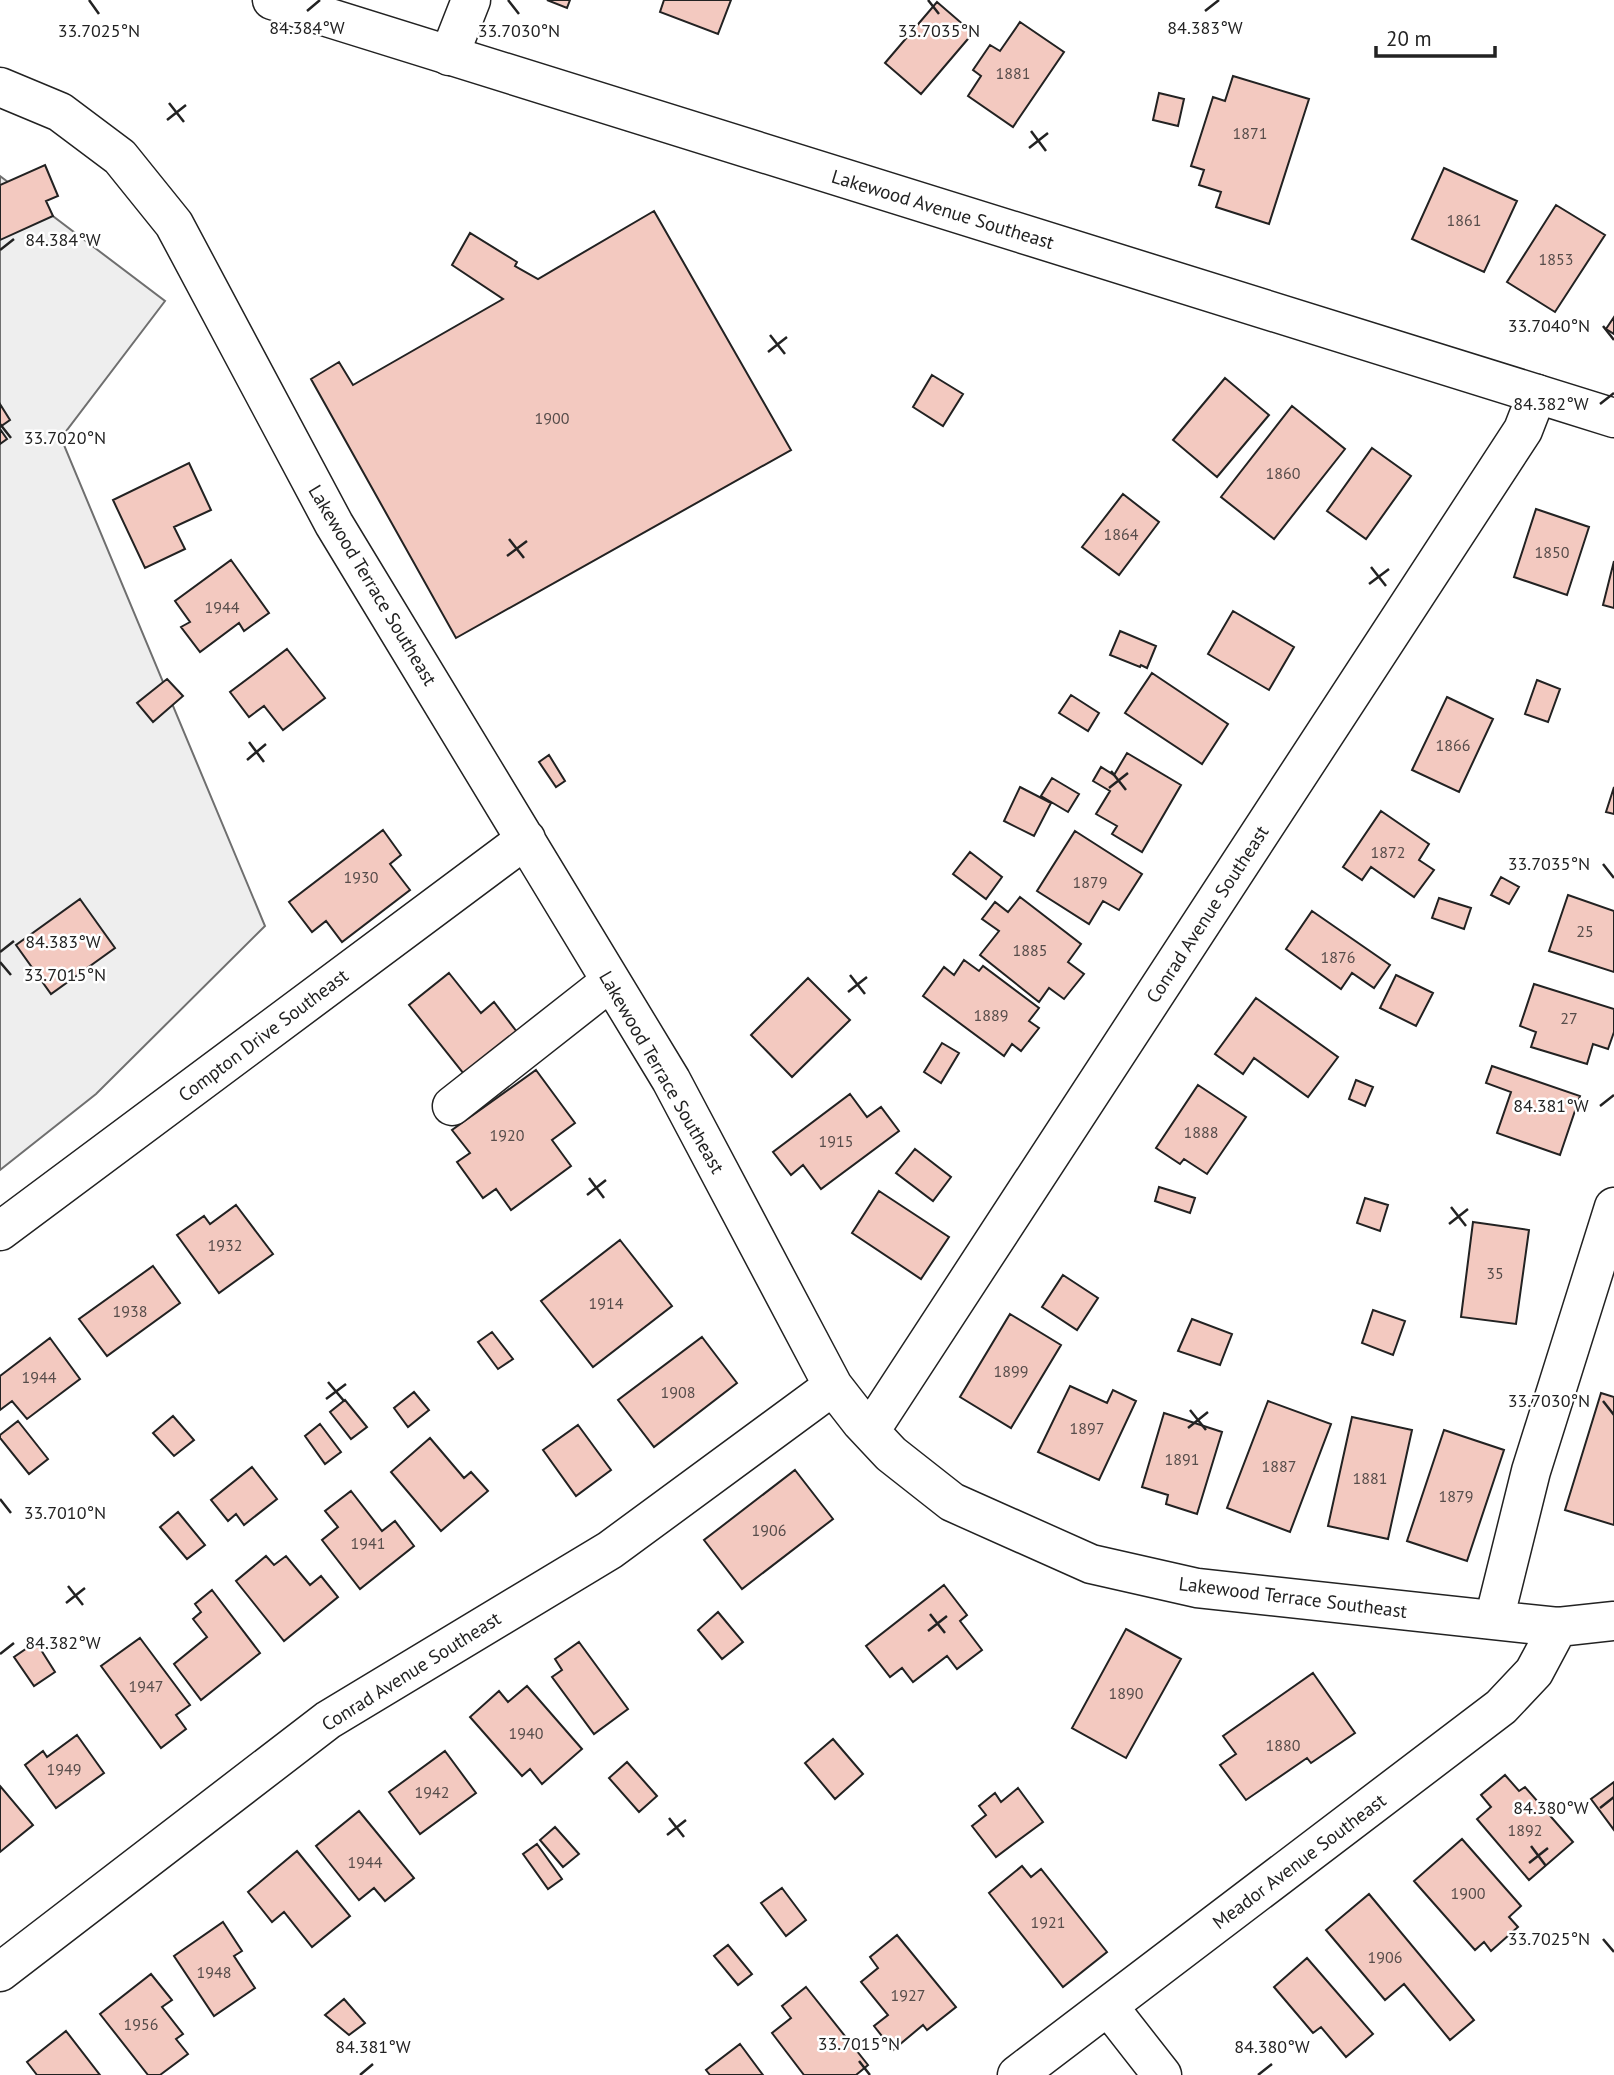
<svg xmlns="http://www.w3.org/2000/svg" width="1614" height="2075" viewBox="0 0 1614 2075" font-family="'PT Sans',sans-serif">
<rect width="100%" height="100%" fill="#fff"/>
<path fill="#eee" stroke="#6f6f6f" stroke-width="2" d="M0 176 165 301 61 438 265 926 96 1094 0 1170Z"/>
<path fill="#f3c9c0" stroke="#222" stroke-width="2" d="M547 0H570L567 8Z
M664 0H731L718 34 660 12Z
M937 2 973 33 921 94 885 63Z
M1020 22 1064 52 1013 127 968 96 981 76 973 70 990 45 1000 51Z
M1233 76 1309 99 1269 224 1216 207 1221 192 1199 185 1204 170 1191 166 1213 97 1225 101Z
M1159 93 1184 99 1178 126 1153 120Z
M45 165 58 196 46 201 53 216 0 240V185Z
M1444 168 1517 201 1484 272 1412 239Z
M1556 205 1605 235 1555 312 1507 282Z
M654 211 791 450 456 638 311 379 339 362 353 385 503 299 452 265 470 233 517 262 515 266 538 279Z
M1614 317V334L1606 329Z
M932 375 963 394 943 426 913 407Z
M1225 378 1269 415 1217 477 1173 440Z
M0 404 10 420 0 427Z
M1292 406 1345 449 1274 539 1221 497Z
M0 429 7 439 0 444Z
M1372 448 1411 476 1366 539 1327 511Z
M189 463 211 510 174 527 185 549 145 568 113 500Z
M1123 494 1159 522 1119 575 1082 547Z
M1536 509 1589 527 1567 595 1514 577Z
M231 560 269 613 244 631 239 623 200 652 181 627 190 622 175 601Z
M1614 561V608L1603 605Z
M1233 611 1294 647 1269 690 1208 654Z
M1120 631 1156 646 1147 668 1141 665 1140 667 1110 655Z
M287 649 325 698 283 730 264 706 249 717 230 692Z
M1152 673 1228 724 1202 764 1125 713Z
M167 679 183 696 153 722 137 703Z
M1537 680 1560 689 1548 722 1525 714Z
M1071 695 1099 713 1088 731 1059 713Z
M1447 697 1493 719 1459 792 1412 770Z
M1127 753 1181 785 1142 852 1112 834 1117 826 1096 814 1110 791 1093 781 1101 767 1114 775Z
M549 755 565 781 556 787 539 762Z
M1052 778 1079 794 1068 812 1041 796Z
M1020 787 1051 803 1034 836 1004 821Z
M1614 787V814L1606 812Z
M1381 811 1429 844 1419 860 1434 870 1414 897 1371 867 1362 880 1343 867Z
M383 830 401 855 390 864 410 890 342 942 326 921 312 932 289 902Z
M1075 831 1142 874 1119 910 1103 901 1089 924 1037 891Z
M970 852 1002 877 986 899 953 874Z
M1501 877 1519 887 1509 904 1491 895Z
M1568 895 1614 911V972L1549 951Z
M1020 897 1081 944 1068 962 1084 974 1064 999 1049 988 1039 1002 980 955 999 931 982 919 995 902 1008 912Z
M1439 898 1471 908 1464 929 1432 918Z
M80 899 115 948 51 994 16 945Z
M1312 911 1390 965 1374 988 1352 973 1341 989 1286 949Z
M964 960 979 971 983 966 1039 1008 1029 1021 1039 1028 1021 1051 1012 1044 1004 1056 923 996 944 967 954 975Z
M449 973 481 1013 494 1002 517 1032 464 1074 409 1005Z
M1396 975 1433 993 1416 1026 1380 1008Z
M808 978 850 1020 792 1077 751 1035Z
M1534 984 1614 1009V1032L1608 1049 1593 1044 1587 1064 1531 1047 1536 1032 1520 1026Z
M1256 998 1338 1057 1308 1097 1254 1058 1243 1074 1215 1054Z
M942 1043 959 1053 941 1083 924 1072Z
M1492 1066 1580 1096 1560 1155 1497 1133 1511 1092 1486 1083Z
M536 1070 575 1123 552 1140 571 1166 511 1210 496 1189 483 1198 457 1162 470 1153 452 1130Z
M1356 1080 1373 1087 1365 1106 1349 1099Z
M1198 1085 1246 1117 1207 1174 1184 1159 1180 1164 1156 1148Z
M850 1094 867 1117 881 1107 899 1131 821 1189 803 1165 791 1175 773 1152Z
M915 1149 951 1177 933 1201 896 1173Z
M1159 1187 1195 1198 1190 1213 1155 1201Z
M879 1191 949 1237 921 1279 852 1233Z
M1365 1198 1388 1205 1380 1231 1357 1223Z
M236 1205 273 1254 219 1293 177 1235 204 1216 210 1224Z
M1473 1222 1529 1230 1516 1324 1461 1317Z
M620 1240 672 1306 593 1367 541 1301Z
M153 1266 180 1303 107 1356 79 1319Z
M1063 1275 1098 1298 1077 1330 1042 1307Z
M1373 1310 1405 1321 1393 1355 1362 1343Z
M1010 1314 1061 1345 1011 1428 960 1397Z
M1192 1319 1232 1334 1220 1365 1178 1351Z
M492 1332 513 1359 498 1369 478 1342Z
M702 1337 737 1383 654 1447 618 1400Z
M50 1338 80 1379 27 1419 12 1401 0 1410V1376Z
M1070 1386 1107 1403 1113 1390 1136 1401 1099 1480 1038 1452Z
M414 1392 429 1410 408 1427 394 1408Z
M1601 1393 1614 1397V1525L1565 1510Z
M345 1400 367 1427 351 1439 330 1412Z
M1268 1401 1331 1424 1290 1532 1227 1508Z
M1164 1413 1222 1432 1197 1514 1166 1504 1168 1495 1142 1487Z
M173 1416 194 1440 174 1456 153 1433Z
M1352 1417 1412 1430 1388 1539 1328 1526Z
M18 1421 48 1459 29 1474 0 1438V1435Z
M320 1424 341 1452 325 1464 305 1436Z
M578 1425 611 1470 576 1496 543 1450Z
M1444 1430 1504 1450 1467 1561 1407 1541Z
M430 1438 464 1478 471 1472 488 1491 441 1531 391 1472Z
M252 1467 277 1499 244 1525 236 1514 228 1521 211 1500Z
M795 1470 833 1519 742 1589 704 1540Z
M351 1491 382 1531 395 1521 414 1546 360 1589 322 1540 338 1527 325 1511Z
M178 1512 205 1545 187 1559 160 1527Z
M266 1556 274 1565 286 1556 310 1585 321 1576 338 1597 284 1641 236 1581Z
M944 1585 967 1615 960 1621 982 1650 957 1669 947 1656 913 1682 902 1668 890 1677 866 1646Z
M212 1590 260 1653 201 1700 174 1664 207 1637 193 1619 201 1612 195 1604Z
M718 1612 743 1642 722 1659 698 1630Z
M1126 1629 1181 1659 1126 1758 1072 1728Z
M140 1638 190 1705 176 1715 186 1729 161 1748 101 1666Z
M36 1642 55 1672 34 1686 14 1657Z
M579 1642 628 1709 594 1734 552 1677 562 1670 555 1659Z
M1313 1673 1355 1733 1311 1763 1307 1758 1246 1800 1220 1765 1236 1754 1223 1736Z
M527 1686 582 1749 542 1784 530 1769 522 1776 470 1717 499 1691 508 1702Z
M77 1735 104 1773 56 1808 25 1765 43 1751 47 1757Z
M833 1739 863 1774 835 1799 805 1763Z
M445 1751 476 1793 420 1834 389 1792Z
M627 1762 657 1796 639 1812 609 1778Z
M1505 1775 1519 1791 1525 1787 1573 1842 1529 1880 1477 1819 1491 1807 1481 1795Z
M1614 1782V1830L1591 1799Z
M0 1786 33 1825 0 1852Z
M1018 1788 1043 1822 996 1857 972 1826 986 1815 979 1806 995 1793 1001 1802Z
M359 1811 414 1878 385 1901 374 1888 359 1900 316 1846Z
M555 1827 579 1854 563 1867 540 1840Z
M1462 1839 1521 1906 1509 1917 1518 1927 1491 1951 1484 1942 1475 1950 1414 1881Z
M537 1844 562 1879 548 1889 523 1854Z
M297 1851 350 1916 312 1947 284 1912 272 1922 248 1892Z
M1022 1866 1031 1877 1041 1869 1107 1952 1063 1987 989 1893Z
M782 1888 806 1920 786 1936 761 1903Z
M1369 1894 1474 2020 1450 2040 1404 1984 1385 2000 1326 1930Z
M223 1922 242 1951 234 1956 255 1988 214 2016 174 1956Z
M897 1935 956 2007 927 2030 923 2025 893 2050 874 2026 888 2015 861 1982 878 1968 870 1957Z
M728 1945 752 1974 738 1985 714 1956Z
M1307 1958 1373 2034 1346 2057 1321 2027 1313 2033 1274 1987Z
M151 1974 172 2000 162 2007 183 2034 176 2039 188 2054 160 2075H148L100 2014Z
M806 1987 868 2065 856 2075H804L772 2033 791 2018 782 2006Z
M344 1999 365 2023 349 2035 325 2015Z
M66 2031 100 2075H37L27 2062Z
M740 2044 763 2075H710L706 2070Z"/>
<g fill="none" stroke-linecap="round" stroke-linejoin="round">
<g stroke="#222" stroke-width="41">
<path id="minor" d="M449 56 471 0
M0 87 60 112 120 157 174 224 334 524 671 1080 833 1386 861 1422 891 1454 952 1502 1091 1564 1197 1588 1558 1627 1614 1621
M452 1106 611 981
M0 1231 526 839
M870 1431 1523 430 1537 394
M1494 1620 1531 1471 1614 1207
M0 1972 328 1720 610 1550 833 1386
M1108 2006 1162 2075
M1017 2075 1501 1707 1534 1672 1558 1627"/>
</g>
<g stroke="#222" stroke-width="41">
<path id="major" d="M272 0 1614 418"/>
</g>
<use href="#minor" stroke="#fff" stroke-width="38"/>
<use href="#major" stroke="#fff" stroke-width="38"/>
</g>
<path fill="none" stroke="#222" stroke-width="2.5" d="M89 0 99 14M508 0 519 14M928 0 939 14M307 11 320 0M1205 11 1219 0M169 103 184 122M167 120 186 105M1031 131 1046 151M1029 148 1048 133M0 250 14 239M1603 326 1614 340M770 335 785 354M768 352 787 337M1600 404 1614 393M0 424 11 438M509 539 524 558M507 556 527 541M1371 567 1386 586M1369 584 1389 569M249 742 264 762M247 760 266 744M1111 771 1126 790M1109 788 1128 773M1603 864 1614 878M0 952 14 941M0 962 11 975M850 975 865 994M848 992 867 977M1600 1106 1614 1095M589 1178 604 1198M587 1195 606 1180M1451 1207 1466 1226M1449 1224 1468 1209M328 1382 344 1401M326 1399 346 1384M1603 1401 1614 1415M1190 1410 1206 1430M1188 1428 1208 1412M0 1499 11 1513M68 1586 83 1605M66 1603 85 1588M930 1614 945 1633M928 1631 947 1616M0 1654 14 1643M1600 1808 1614 1797M669 1818 684 1837M667 1835 686 1820M1531 1846 1546 1866M1529 1863 1548 1848M1603 1939 1614 1952M859 2061 870 2075M360 2075 373 2064M1258 2075 1272 2064"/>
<g text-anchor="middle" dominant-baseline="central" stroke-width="5" stroke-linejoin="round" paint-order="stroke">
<g font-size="16" fill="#564c4a">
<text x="1013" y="73">1881</text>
<text x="1250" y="133">1871</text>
<text x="1464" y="220">1861</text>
<text x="1556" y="259">1853</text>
<text x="552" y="418">1900</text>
<text x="1283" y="473">1860</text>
<text x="1121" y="534">1864</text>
<text x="1552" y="552">1850</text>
<text x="222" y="607">1944</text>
<text x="1453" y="745">1866</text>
<text x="1388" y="852">1872</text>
<text x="361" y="877">1930</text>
<text x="1090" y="882">1879</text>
<text x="1585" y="931">25</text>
<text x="1030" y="950">1885</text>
<text x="1338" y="957">1876</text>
<text x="991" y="1015">1889</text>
<text x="1569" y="1018">27</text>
<text x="1201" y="1132">1888</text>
<text x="507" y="1135">1920</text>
<text x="836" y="1141">1915</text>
<text x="225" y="1245">1932</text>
<text x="1495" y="1273">35</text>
<text x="606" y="1303">1914</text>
<text x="130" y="1311">1938</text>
<text x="1011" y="1371">1899</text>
<text x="39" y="1377">1944</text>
<text x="678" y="1392">1908</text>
<text x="1087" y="1428">1897</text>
<text x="1182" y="1459">1891</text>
<text x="1279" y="1466">1887</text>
<text x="1370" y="1478">1881</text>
<text x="1456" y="1496">1879</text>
<text x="769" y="1530">1906</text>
<text x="368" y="1543">1941</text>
<text x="146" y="1686">1947</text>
<text x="1126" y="1693">1890</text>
<text x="526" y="1733">1940</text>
<text x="1283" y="1745">1880</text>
<text x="64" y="1769">1949</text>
<text x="432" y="1792">1942</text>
<text x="1525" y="1830">1892</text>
<text x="365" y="1862">1944</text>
<text x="1468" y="1893">1900</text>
<text x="1048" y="1922">1921</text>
<text x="1385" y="1957">1906</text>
<text x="214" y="1972">1948</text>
<text x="908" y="1995">1927</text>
<text x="141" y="2024">1956</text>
</g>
<g font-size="19" fill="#222" stroke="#fff">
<text transform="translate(943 209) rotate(17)">Lakewood Avenue Southeast</text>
<text transform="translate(373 585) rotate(59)">Lakewood Terrace Southeast</text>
<text transform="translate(1207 914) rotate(-57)">Conrad Avenue Southeast</text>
<text transform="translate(263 1035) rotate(-37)">Compton Drive Southeast</text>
<text transform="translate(662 1072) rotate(60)">Lakewood Terrace Southeast</text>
<text transform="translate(1293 1597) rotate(7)">Lakewood Terrace Southeast</text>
<text transform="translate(411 1671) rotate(-32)">Conrad Avenue Southeast</text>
<text transform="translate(1299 1861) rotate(-37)">Meador Avenue Southeast</text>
</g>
</g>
<g font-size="18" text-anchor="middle" fill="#222" stroke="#fff" stroke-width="5" stroke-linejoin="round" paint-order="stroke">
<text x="307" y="34">84.384°W</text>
<text x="1205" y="34">84.383°W</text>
<text x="99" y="37">33.7025°N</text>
<text x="519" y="37">33.7030°N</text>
<text x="939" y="37">33.7035°N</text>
<text x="63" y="246">84.384°W</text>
<text x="1549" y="332">33.7040°N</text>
<text x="1551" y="410">84.382°W</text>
<text x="65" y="444">33.7020°N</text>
<text x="1549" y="870">33.7035°N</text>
<text x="63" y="948">84.383°W</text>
<text x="65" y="981">33.7015°N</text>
<text x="1551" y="1112">84.381°W</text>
<text x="1549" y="1407">33.7030°N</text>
<text x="65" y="1519">33.7010°N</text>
<text x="63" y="1649">84.382°W</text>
<text x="1551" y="1814">84.380°W</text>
<text x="1549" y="1945">33.7025°N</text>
<text x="859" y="2050">33.7015°N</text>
<text x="373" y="2053">84.381°W</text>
<text x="1272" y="2053">84.380°W</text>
</g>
<path d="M1376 46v10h119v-10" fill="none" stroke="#222222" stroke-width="3.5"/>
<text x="1386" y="46" font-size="21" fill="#222222" stroke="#ffffff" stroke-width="5" paint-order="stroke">20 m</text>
</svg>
